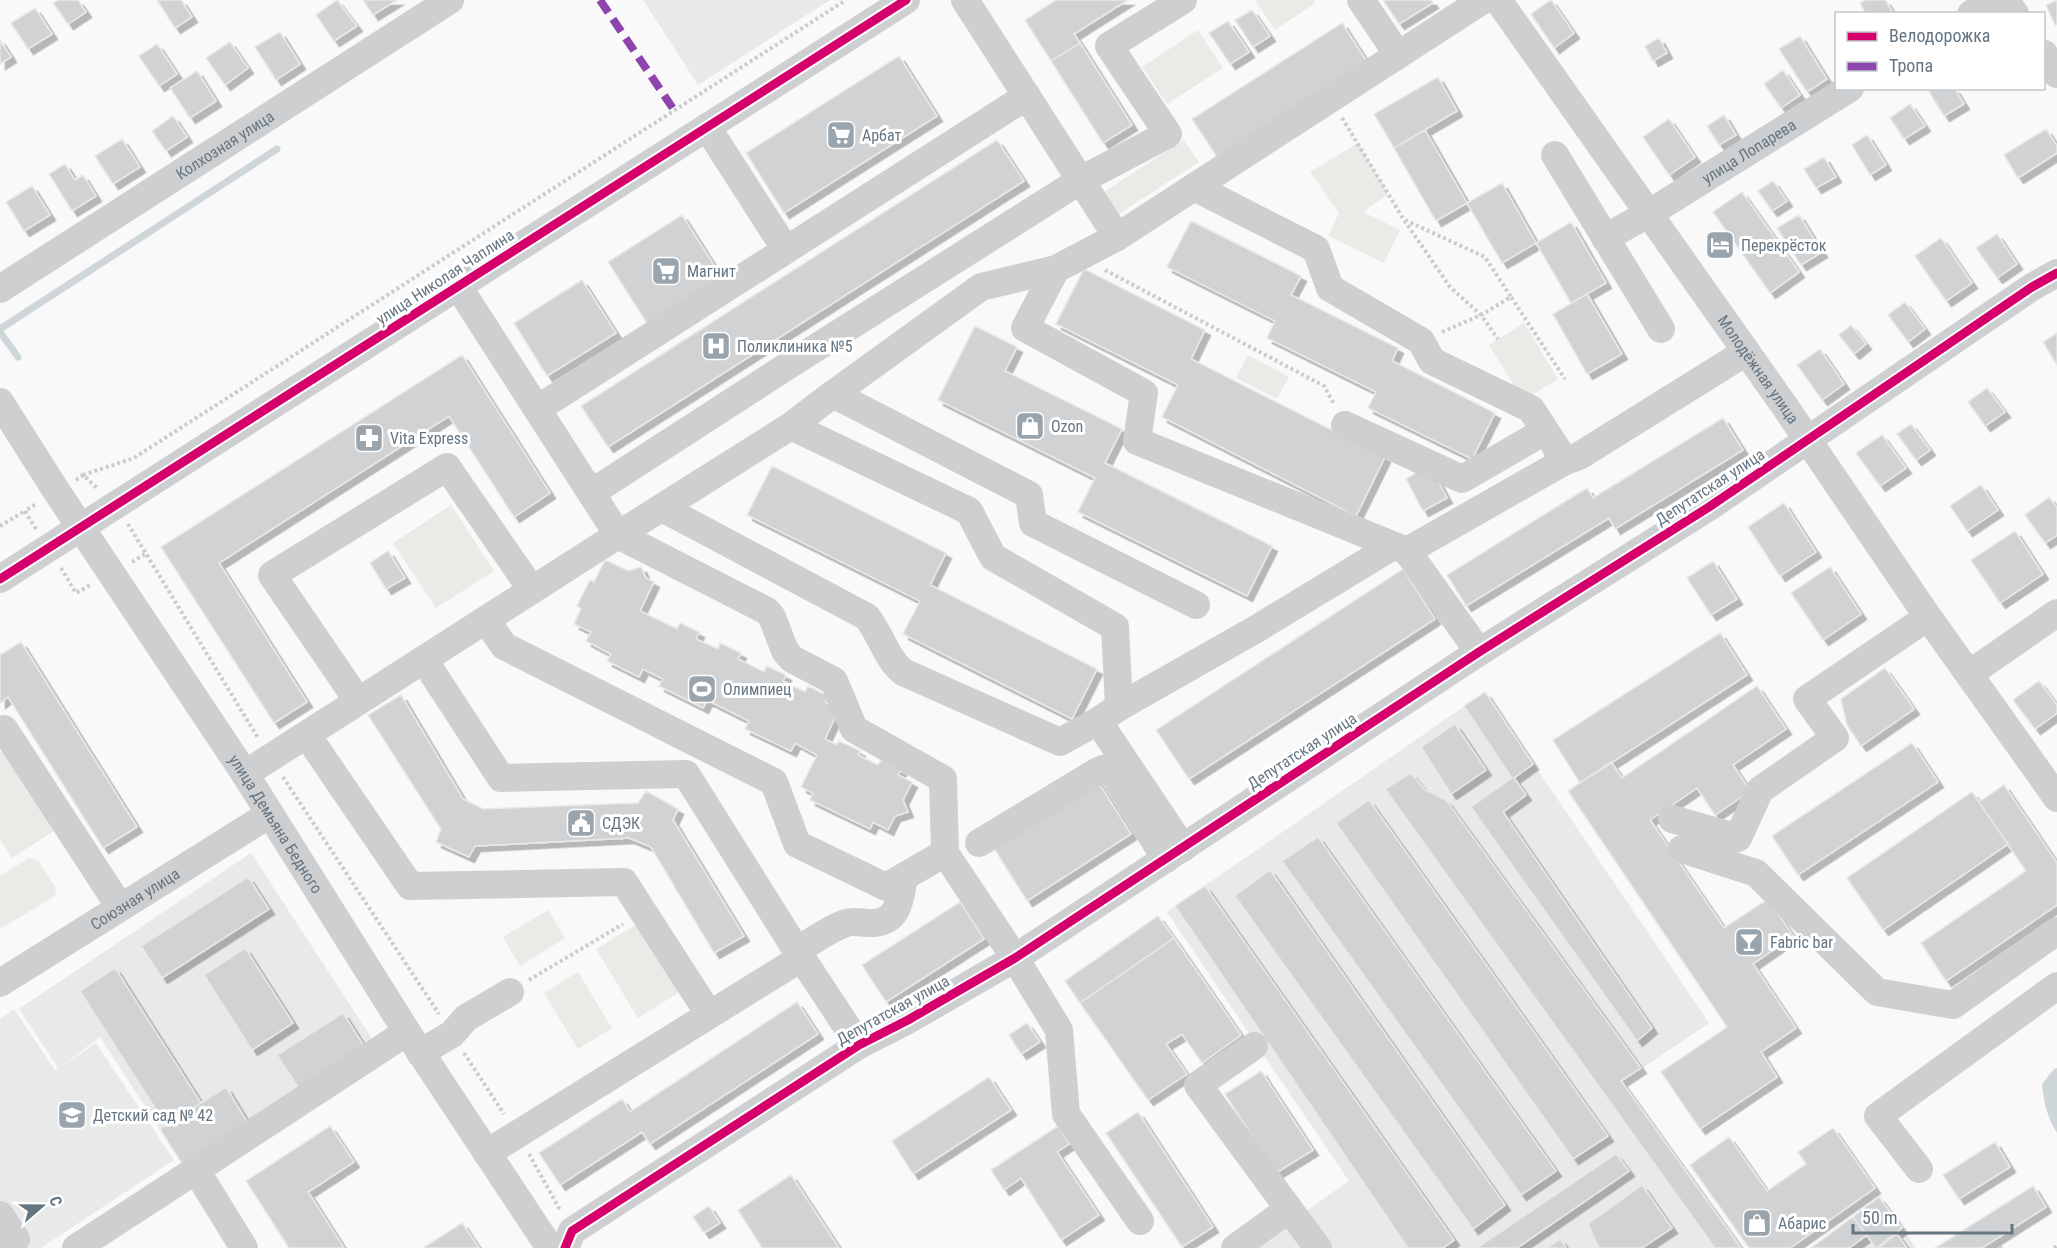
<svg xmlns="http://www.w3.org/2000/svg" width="2057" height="1248" viewBox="0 0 2057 1248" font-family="'Roboto Condensed',sans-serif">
<defs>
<filter id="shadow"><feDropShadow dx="5.5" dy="5.5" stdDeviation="0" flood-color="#0004"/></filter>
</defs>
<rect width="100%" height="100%" fill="#f9f9f9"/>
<path fill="#e8e9e9" d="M643 0H830L698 85Z
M1485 692 1709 1023 1622 1082 1741 1248H1253L1349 1181 1167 912Z
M251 853 384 1057 194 1182 100 1037 59 1068 96 1043 174 1160 41 1248H0V1019L14 1009 55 1070 58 1068 19 1009Z
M1880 1196 1916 1248H1811Z"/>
<path fill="#e8ebe6" d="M1255 0H1313L1315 3 1275 30Z
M1198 30 1223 68 1167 104 1142 67Z
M1184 140 1199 162 1114 217 1099 195Z
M1358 143 1388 194 1363 212 1400 230 1384 263 1328 236 1339 213 1310 172Z
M1524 323 1558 379 1523 400 1489 345Z
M1248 355 1289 377 1277 399 1236 378Z
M451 505 494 571 436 608 393 543Z
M6 748 57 829 12 858 0 839V752Z
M29 858 38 860 56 888 55 896 0 929V876Z
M548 910 565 938 520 966 503 937Z
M639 923 681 991 638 1018 596 949Z
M578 972 612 1028 578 1049 544 993Z"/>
<path fill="#ced6d9" d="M2057 1068V1133C2047 1117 2044 1103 2042 1084L2054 1069Z"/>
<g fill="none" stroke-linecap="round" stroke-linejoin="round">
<path stroke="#ced6d9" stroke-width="7" d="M0 329 277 149
M0 332 18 357"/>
</g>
<path fill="#d0d2d3" stroke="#e8e8e8" stroke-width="1.5" filter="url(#shadow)" d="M58 0H78L86 12 68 24 53 3Z
M157 0H181L192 17 175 28Z
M337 0 357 26 334 41 316 15Z
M363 0H397L373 15Z
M1056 0H1128L1074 34 1080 43 1051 61 1025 20Z
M1383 0H1431L1433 3 1399 24Z
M1551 0 1574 33 1554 48 1531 14Z
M1865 0H1885L1894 14H1866L1860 3Z
M2057 0V24L2055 25 2046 5Z
M35 8 52 34 28 49 11 23Z
M1252 10 1270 36 1253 47 1235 20Z
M1228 21 1249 52 1230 64 1209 33Z
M1342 23 1367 62 1217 157 1192 119Z
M280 32 300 64 276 80 255 47Z
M1800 36 1827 79 1807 92 1779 49Z
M1659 38 1667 53 1653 61 1645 46Z
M0 40 11 57 0 64Z
M230 42 248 68 225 85 206 58Z
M1080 43 1132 125 1103 143 1051 61Z
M157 44 177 74 159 86 139 56Z
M899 56 937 116 784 213 746 153Z
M1783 70 1800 95 1781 108 1764 84Z
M197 71 216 101 190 118 170 88Z
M1438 77 1457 111 1394 148 1374 114Z
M1930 88H1954L1964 104 1944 116 1928 90Z
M1910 104 1925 126 1904 139 1890 118Z
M1724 115 1736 135 1719 145 1707 126Z
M173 116 187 137 166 151 152 131Z
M1669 119 1695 157 1669 175 1643 137Z
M2046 129 2057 146V153L2018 178 2004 155Z
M1425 130 1467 203 1436 221 1394 148Z
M1867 135 1886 165 1870 175 1852 145Z
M122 139 140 167 113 184 95 156Z
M997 140 1024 181 608 447 581 406Z
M1824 157 1836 177 1816 188 1804 169Z
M65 164 75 180 83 175 96 196 72 211 49 174Z
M1773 181 1787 201 1772 211 1758 191Z
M1502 183 1536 243 1502 263 1467 203Z
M32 186 50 215 24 231 6 202Z
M1742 192 1799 272 1770 293 1713 212Z
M682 215 724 281 650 328 608 262Z
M1799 215 1822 252 1801 265 1777 228Z
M1191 221 1301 276 1291 295 1398 348 1392 361 1495 413 1472 459 1368 408 1376 392 1267 338 1275 321 1167 267Z
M1571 222 1606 283 1571 303 1536 243Z
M1997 234 2017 264 1997 278 1976 248Z
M1941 238 1972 283 1946 301 1915 256Z
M1084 269 1205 330 1191 359 1385 457 1356 516 1162 417 1178 385 1056 324Z
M582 280 616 333 547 376 514 323Z
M1587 294 1622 354 1587 374 1553 314Z
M1905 302 1925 329 1908 342 1888 315Z
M1851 325 1866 344 1854 354 1839 335Z
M975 326 1017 347 1005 371 1122 429 1105 463 1272 546 1247 596 1078 512 1095 478 938 400Z
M2057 333V365L2043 342Z
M1820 349 1844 384 1822 400 1797 365Z
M462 355 550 493 514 517 449 416 219 563 307 702 274 723 161 547Z
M1987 388 2005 412 1985 426 1968 402Z
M1723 418 1743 450 1615 529 1609 518 1466 606 1447 575 1587 488 1593 498Z
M1911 424 1930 450 1916 460 1897 434Z
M1882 435 1906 468 1880 486 1856 453Z
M1429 465 1447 498 1423 511 1406 479Z
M772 466 946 553 930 585 1097 669 1072 719 903 634 920 601 747 515Z
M1981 485 1998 510 1967 531 1950 506Z
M2049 497 2057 508V535L2045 543 2025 515Z
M1784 503 1816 552 1780 576 1748 527Z
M2015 531 2043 574 2000 603 1971 560Z
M388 551 405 578 386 589 370 563Z
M605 560 629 571 641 567 646 578 654 582 640 611 677 629 680 623 699 632 696 639 718 649 720 643 741 653 738 659 764 672 767 666 786 675 783 681 805 692 808 686 828 696 825 702 839 709 825 739 837 745 839 741 860 751 858 755 878 765 881 760 901 770 898 775 912 782 903 800 908 812 895 816 888 830 873 822 870 829 810 800 813 793 801 787 817 755 795 743 791 751 745 729 749 721 707 700 703 708 659 686 663 679 643 669 639 677 607 661 611 654 586 641 591 632 574 624 581 609 577 606 590 580 594 582Z
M1713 561 1737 599 1711 615 1687 578Z
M1830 567 1861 614 1823 640 1791 593Z
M1403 569 1435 619 1189 779 1156 730Z
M1720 633 1747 675 1580 783 1553 740Z
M21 642 137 827 103 848 8 697 0 703V655Z
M1885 668 1914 709 1861 746 1847 725 1841 699Z
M2039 681 2057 705V713L2035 729 2013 700Z
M1757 686 1786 729 1733 765 1750 791 1715 815 1697 788 1650 820 1724 928 1768 899 1793 936 1753 964 1796 1028 1761 1052 1777 1077 1700 1129 1661 1072 1727 1027 1568 791 1611 762 1622 778Z
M1485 692 1533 764 1514 778 1526 795 1503 812 1652 1028 1637 1041 1471 807 1512 778 1464 706Z
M401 695 463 799 483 809 638 803 646 791 678 809 673 820 744 936 714 953 651 847 629 838 475 846 469 857 436 842 441 829 368 715Z
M1455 724 1486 770 1451 794 1421 747Z
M1912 743 1938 782 1798 875 1772 836Z
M1411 773 1425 790 1446 800 1641 1068 1621 1081 1741 1248H1715L1385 789Z
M1096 779 1131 834 1027 901 992 845Z
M2004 785 2057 863V905L1946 981 1921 943 2026 871 1979 802Z
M1972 792 2008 844 1883 930 1847 878Z
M1369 800 1608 1136 1573 1159 1336 823Z
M1318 837 1556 1171 1521 1195 1282 861Z
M1270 870 1505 1205 1473 1229 1235 896Z
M248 877 269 909 162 978 141 946Z
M1205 886 1454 1240 1443 1248H1408L1175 906Z
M960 902 984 939 886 1002 862 965Z
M1158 916 1174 938 1080 1003 1065 981Z
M1174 938 1241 1035 1202 1063 1182 1034 1166 1044 1187 1074 1148 1100 1080 1003Z
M245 948 293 1023 252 1050 204 975Z
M115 968 201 1103 166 1125 80 991Z
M797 1002 818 1034 650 1144 642 1132 560 1185 539 1153 622 1099 630 1112Z
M343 1013 369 1054 304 1096 277 1055Z
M1027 1023 1040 1042 1021 1054 1009 1035Z
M1261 1071 1313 1150 1276 1173 1225 1094Z
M989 1077 1011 1110 913 1174 892 1141Z
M226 1087 251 1128 186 1170 160 1129Z
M1138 1112 1213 1227 1182 1247 1106 1133Z
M330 1126 354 1162 308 1192 344 1248H289L246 1181Z
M1058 1126 1069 1144 1057 1152 1099 1215 1061 1240 1021 1178 1004 1190 991 1170Z
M1833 1128 1875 1188 1790 1248H1749L1690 1165 1729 1137 1767 1191 1806 1164 1798 1152Z
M1995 1142 2010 1167 1959 1199 1943 1175Z
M1616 1154 1629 1171 1517 1248H1477Z
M791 1175 839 1248H762L738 1210Z
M1642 1185 1672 1228 1642 1248H1599L1588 1224Z
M2033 1186 2046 1207 1982 1248H1935Z
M1879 1197 1902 1228 1876 1248 1853 1217Z
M709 1206 720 1223 704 1233 693 1217Z
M1853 1217 1867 1235 1849 1248H1811Z
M462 1223 479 1248H423Z
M1897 1234 1907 1248H1878Z
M1560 1239 1566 1248H1547Z"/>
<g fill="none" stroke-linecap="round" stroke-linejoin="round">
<path stroke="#cbcccd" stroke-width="4" stroke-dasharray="3 3" stroke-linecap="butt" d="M1342 118 1404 220 1450 287 1481 315 1498 339
M1405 220 1485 257 1511 297
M1105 270 1324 386 1334 404
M1442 332 1481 315 1511 297 1565 379
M83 475 134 458 846 0
M76 480 83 475 98 489
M128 524 258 738
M0 526 25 511
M36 529 25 511 36 504
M132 562 147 553
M61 568 76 593 92 584
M283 777 439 1014
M529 980 623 924
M464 1053 504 1114
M529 1154 560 1210
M2000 1246 2001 1248
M2054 1248 2057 1246"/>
<g stroke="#cecfd0" stroke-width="28">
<path d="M965 0 1117 237 1483 0"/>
<path d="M1361 0 1398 55"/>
<path id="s1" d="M1498 0 1786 408 1928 617 2057 798"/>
<path d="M2005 0 2015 14"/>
<path d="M1971 14 1993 0"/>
<path d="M2044 54 2057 74"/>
<path d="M707 127 786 250"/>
<path d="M1555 155 1661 329"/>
<path d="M1194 187 1316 249 1330 288 1421 341 1432 361 1531 409 1565 461"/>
<path d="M1117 237 1056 269 1025 328 1144 393 1137 441 1407 551 1479 652"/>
<path id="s2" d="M1605 238 1648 214 1850 88"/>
<path d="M1056 269 981 287 833 394 1029 495 1033 523 1196 605"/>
<path id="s3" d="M0 289 450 0"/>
<path id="s4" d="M0 402 57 492 245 774 407 1032 550 1248"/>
<path d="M537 409 1027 96"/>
<path d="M1345 425 1462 479 1545 431"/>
<path d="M791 426 833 394"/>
<path d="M591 493 795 361 1081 180 1168 134 1109 46 1183 0"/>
<path d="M662 508 867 617C881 635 886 658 903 672L1060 742 1098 721"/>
<path d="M1407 551 1565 461 1579 456 1746 352"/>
<path d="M0 579 906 0"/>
<path d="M486 620 504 646 774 782 797 844 886 887 945 853"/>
<path d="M424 660 501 778 686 774 797 951 859 1045"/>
<path d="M1969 674 2057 613"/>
<path d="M358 701 272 575 447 467 532 590"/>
<path d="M1119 707 1258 628 1393 546"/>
<path d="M0 731 4 729 120 907"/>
<path d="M307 735 410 886 624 882 709 1014"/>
<path d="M245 774 618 535 458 286"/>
<path d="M1672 819 1738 838 1760 790 1835 738 1807 699 1928 617"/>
<path d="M979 843 1098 771 1106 768 1112 772 1166 859"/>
<path d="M1682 849 1756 873 1877 992 1953 1005 2057 931"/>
<path d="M797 951C812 941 829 929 846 923 855 920 865 924 874 923 900 921 900 897 904 877"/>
<path id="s5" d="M0 983 270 814"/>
<path d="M1254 1046 1198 1085 1289 1209"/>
<path d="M420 1053 452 1034 466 1018 510 992"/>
<path d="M487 1153 801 958"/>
<path d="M1919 1169 1878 1116 2057 986"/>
<path d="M196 1170 407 1032"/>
<path d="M0 1215 16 1239 3 1248"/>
<path d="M1140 1221 1066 1114 1059 1030 1015 958 945 853 943 779 854 729 834 681 792 659 785 651 772 617 767 611 618 535 791 426 969 511 993 557 1115 627 1119 707 1098 721 1183 848"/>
<path d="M76 1248 196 1170 244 1248"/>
<path d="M565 1248 572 1231 859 1045 908 1020 1015 958 1479 652 1709 507 2032 287 2057 273"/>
<path d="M1235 1248 1289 1209 1318 1248"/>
</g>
<path stroke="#8e44ad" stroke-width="8" stroke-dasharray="15 8" stroke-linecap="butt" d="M600 0 674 110"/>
<g stroke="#fff" stroke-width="13">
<path id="cycleway" d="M0 579 906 0
M565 1248 572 1231 859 1045 908 1020 1015 958 1479 652 1709 507 2032 287 2057 273"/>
</g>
<use href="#cycleway" stroke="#d6006c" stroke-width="9"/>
</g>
<defs>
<g id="supermarket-square" transform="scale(1.5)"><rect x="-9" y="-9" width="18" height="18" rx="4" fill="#99a4ac" stroke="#fff"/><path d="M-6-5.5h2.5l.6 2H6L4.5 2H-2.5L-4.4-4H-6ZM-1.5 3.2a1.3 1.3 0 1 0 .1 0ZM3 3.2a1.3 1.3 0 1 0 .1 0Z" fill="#fff"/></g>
<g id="hotel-square" transform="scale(1.5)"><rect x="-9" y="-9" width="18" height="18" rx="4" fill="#99a4ac" stroke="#fff"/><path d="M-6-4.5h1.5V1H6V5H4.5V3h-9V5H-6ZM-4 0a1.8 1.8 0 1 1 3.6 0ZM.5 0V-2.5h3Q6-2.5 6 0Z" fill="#fff"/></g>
<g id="hospital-square" transform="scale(1.5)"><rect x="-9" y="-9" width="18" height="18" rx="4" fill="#99a4ac" stroke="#fff"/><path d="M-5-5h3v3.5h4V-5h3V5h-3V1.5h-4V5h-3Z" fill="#fff"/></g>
<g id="shop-square" transform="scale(1.5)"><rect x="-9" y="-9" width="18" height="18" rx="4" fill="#99a4ac" stroke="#fff"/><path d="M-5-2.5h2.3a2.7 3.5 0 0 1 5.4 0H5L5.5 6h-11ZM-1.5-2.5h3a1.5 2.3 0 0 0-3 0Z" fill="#fff"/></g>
<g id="pharmacy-square" transform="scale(1.5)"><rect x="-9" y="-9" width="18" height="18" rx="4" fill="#99a4ac" stroke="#fff"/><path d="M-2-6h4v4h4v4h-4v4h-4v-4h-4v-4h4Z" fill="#fff"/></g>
<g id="stadium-square" transform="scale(1.5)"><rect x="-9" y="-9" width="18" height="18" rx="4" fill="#99a4ac" stroke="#fff"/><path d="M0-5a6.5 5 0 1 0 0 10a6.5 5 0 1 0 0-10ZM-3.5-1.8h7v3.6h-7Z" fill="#fff"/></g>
<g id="civic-square" transform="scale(1.5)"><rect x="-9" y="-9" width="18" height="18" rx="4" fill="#99a4ac" stroke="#fff"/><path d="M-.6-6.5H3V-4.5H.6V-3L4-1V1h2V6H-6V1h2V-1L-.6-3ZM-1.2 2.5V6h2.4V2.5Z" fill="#fff"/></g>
<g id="bar-square" transform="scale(1.5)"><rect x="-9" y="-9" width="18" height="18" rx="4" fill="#99a4ac" stroke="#fff"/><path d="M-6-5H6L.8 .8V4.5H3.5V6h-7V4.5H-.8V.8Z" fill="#fff"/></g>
<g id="school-square" transform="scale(1.5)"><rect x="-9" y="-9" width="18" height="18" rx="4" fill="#99a4ac" stroke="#fff"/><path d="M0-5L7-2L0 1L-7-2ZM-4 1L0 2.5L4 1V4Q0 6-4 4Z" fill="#fff"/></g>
</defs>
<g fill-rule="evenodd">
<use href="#supermarket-square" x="841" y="135"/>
<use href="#hotel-square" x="1720" y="245"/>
<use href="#supermarket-square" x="666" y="271"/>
<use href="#hospital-square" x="716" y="346"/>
<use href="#shop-square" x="1030" y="426"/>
<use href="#pharmacy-square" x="369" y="438"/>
<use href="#stadium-square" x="702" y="689"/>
<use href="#civic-square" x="581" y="823"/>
<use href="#bar-square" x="1749" y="942"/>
<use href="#school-square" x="72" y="1115"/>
<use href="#shop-square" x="1757" y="1223"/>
</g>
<g text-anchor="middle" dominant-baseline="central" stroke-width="6" stroke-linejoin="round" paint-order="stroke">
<g font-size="16" fill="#657683" stroke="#fff" text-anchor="start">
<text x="862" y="135">Арбат</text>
<text x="1741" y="245">Перекрёсток</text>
<text x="687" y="271">Магнит</text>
<text x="737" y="346">Поликлиника №5</text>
<text x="1051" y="426">Ozon</text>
<text x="390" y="438">Vita Express</text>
<text x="723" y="689">Олимпиец</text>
<text x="602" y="823">СДЭК</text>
<text x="1770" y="942">Fabric bar</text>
<text x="93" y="1115">Детский сад № 42</text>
<text x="1778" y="1223">Абарис</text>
</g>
<g font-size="16" fill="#657683" stroke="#fff">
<text stroke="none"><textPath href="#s3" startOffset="267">Колхозная улица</textPath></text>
<text stroke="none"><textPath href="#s2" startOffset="168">улица Лопарева</textPath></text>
<text transform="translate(445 277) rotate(-33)">улица Николая Чаплина</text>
<text stroke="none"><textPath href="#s1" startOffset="452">Молодёжная улица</textPath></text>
<text transform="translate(1710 487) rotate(-33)">Депутатская улица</text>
<text transform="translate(1302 751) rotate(-33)">Депутатская улица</text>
<text stroke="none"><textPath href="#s4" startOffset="504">улица Демьяна Бедного</textPath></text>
<text stroke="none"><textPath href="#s5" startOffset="159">Союзная улица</textPath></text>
<text transform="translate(893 1010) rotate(-29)">Депутатская улица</text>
</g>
</g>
<rect x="1835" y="12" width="210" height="78" fill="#ffffff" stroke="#c1c8cd" stroke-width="1.5"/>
<rect x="1847" y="32" width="30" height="9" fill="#d6006c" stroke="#c1c8cd" stroke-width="1.5"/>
<text x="1889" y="42" font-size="18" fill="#657683">Велодорожка</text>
<rect x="1847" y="62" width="30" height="9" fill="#8e44ad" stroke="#c1c8cd" stroke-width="1.5"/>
<text x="1889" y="72" font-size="18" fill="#657683">Тропа</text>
<g transform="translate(42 1206) rotate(70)" stroke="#ffffff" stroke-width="4.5" paint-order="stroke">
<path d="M0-4.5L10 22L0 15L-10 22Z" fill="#657683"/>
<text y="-9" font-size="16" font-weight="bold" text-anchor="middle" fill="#657683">С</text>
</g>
<path d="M1853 1224v9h159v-9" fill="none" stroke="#657683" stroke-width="3"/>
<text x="1862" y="1224" font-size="18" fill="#657683" stroke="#ffffff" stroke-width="4.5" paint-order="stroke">50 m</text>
</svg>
